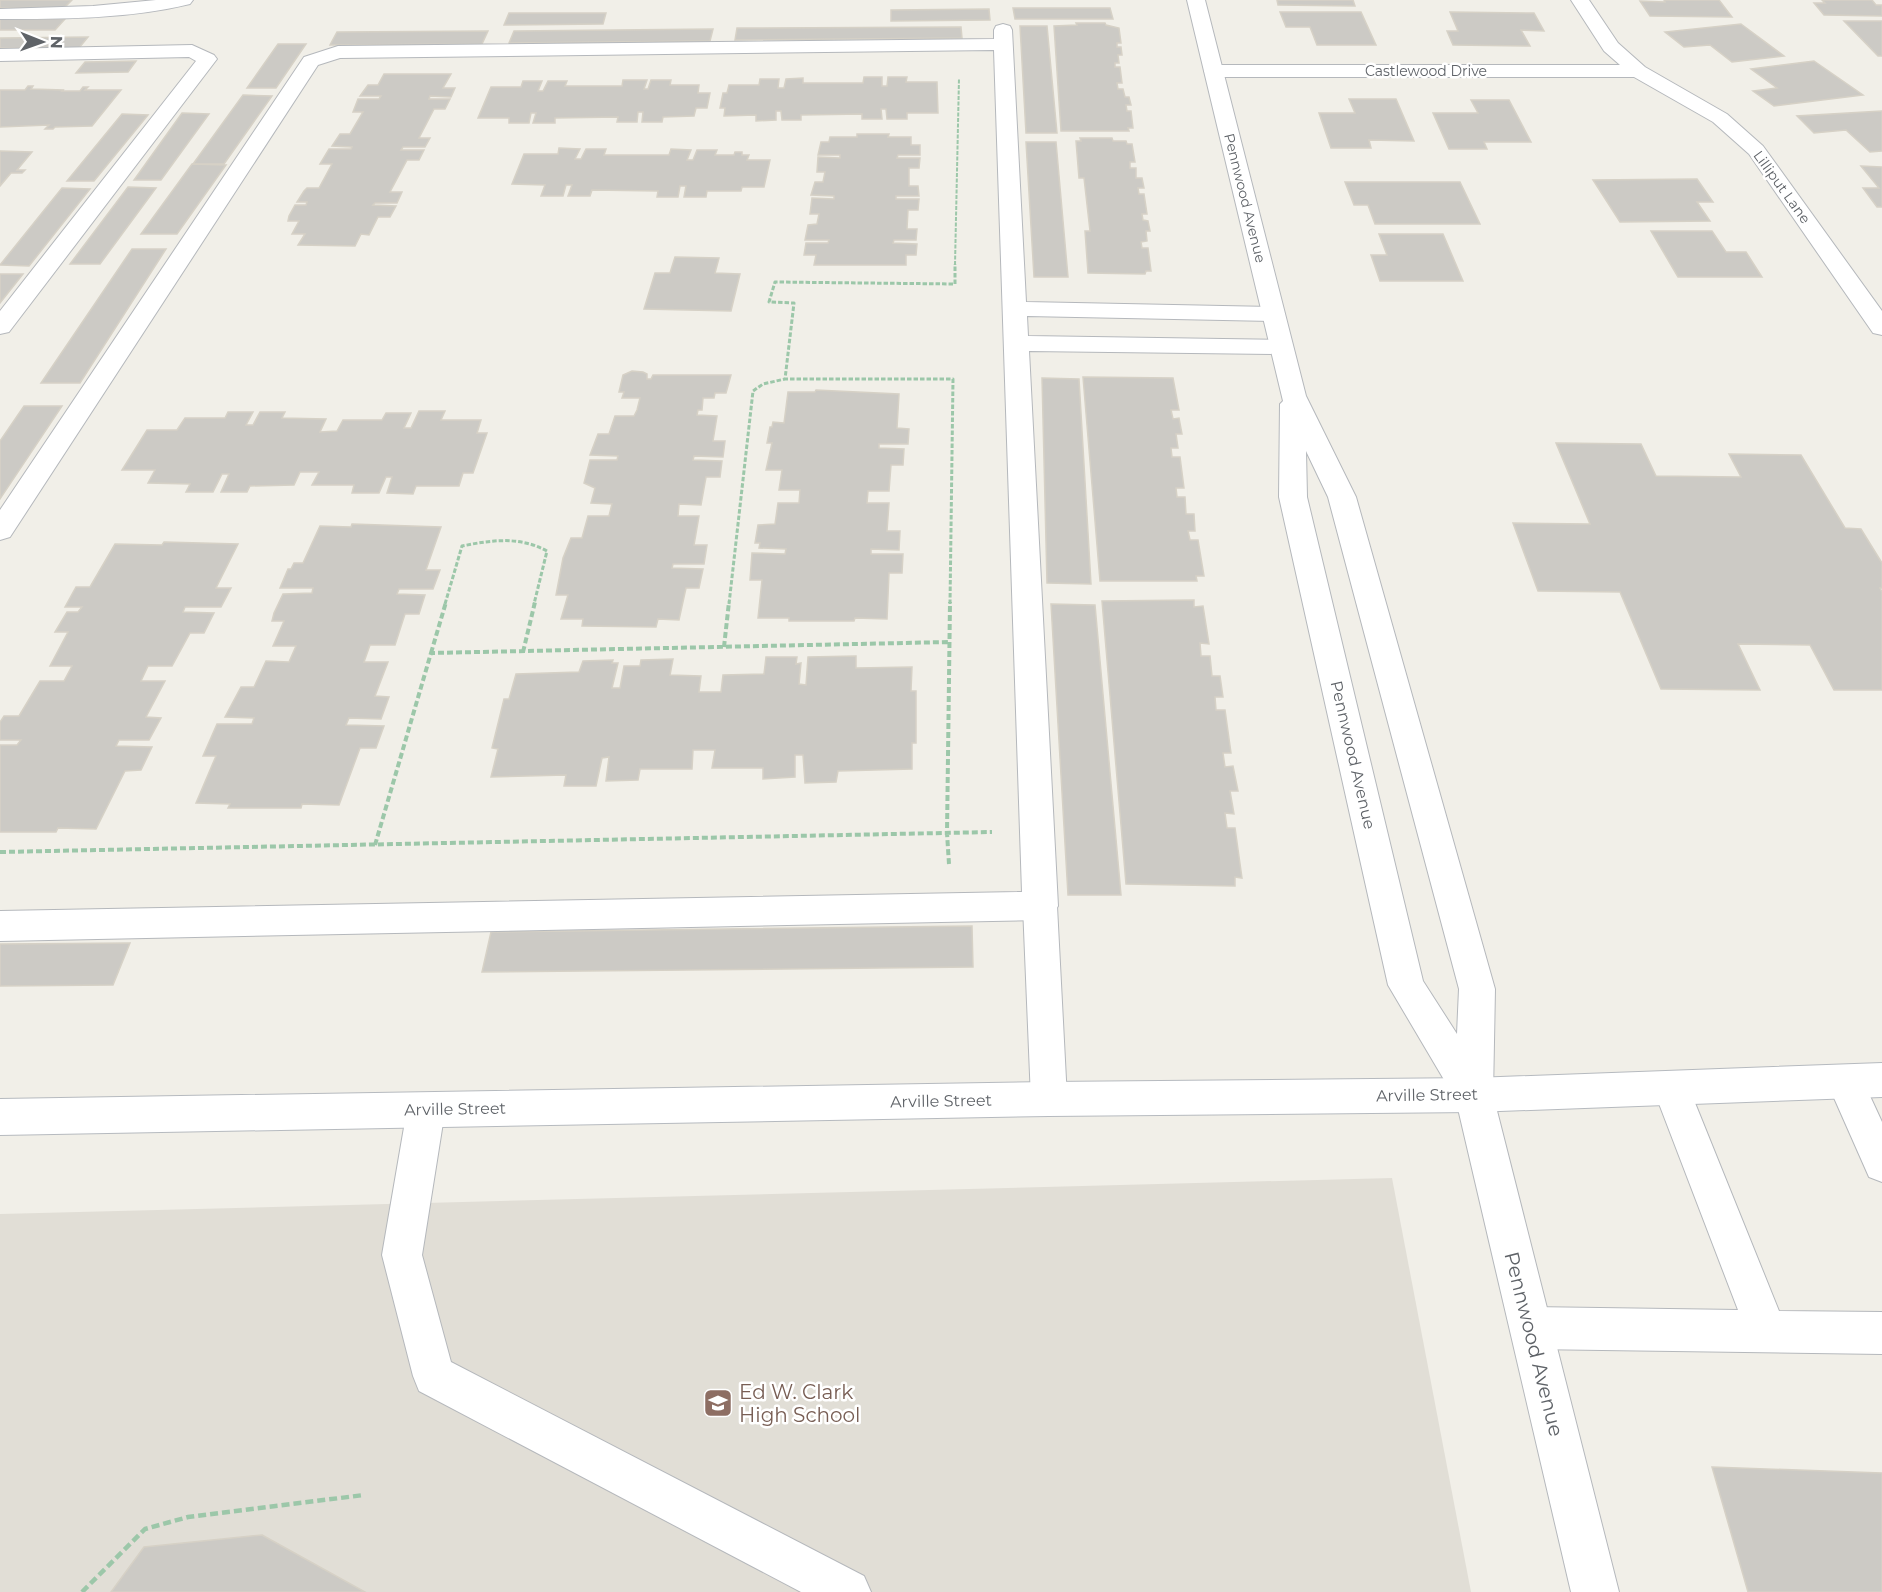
<svg xmlns="http://www.w3.org/2000/svg" width="1882" height="1592" viewBox="0 0 1882 1592" font-family="Montserrat,sans-serif">
<rect width="100%" height="100%" fill="#f1efe8"/>
<path fill="#e1ded6" d="M1392 1178 1471 1592H0V1214Z"/>
<path fill="#cccac5" stroke="#d6d1c6" stroke-width="1.5" d="M0 0H72L65 7 0 8Z
M1277 0H1353L1355 6 1278 5Z
M1664 0H1719L1732 17 1650 16 1640 1 1665 2Z
M1822 0H1872L1876 5H1882V16L1824 15 1814 3H1825Z
M1013 8H1110L1113 19H1015Z
M989 9 990 20 891 21V10Z
M1280 12H1361L1376 45H1317L1310 27H1286Z
M1450 12 1534 13 1544 31 1521 30 1530 46 1453 45 1447 31H1458Z
M509 13H606L603 24 504 25Z
M0 19H65L55 30H0Z
M1844 21H1882V56H1878Z
M1076 23H1105L1106 25 1119 28 1121 43H1117V47H1121L1122 55H1118L1119 63H1115V67H1120L1122 83H1117L1118 89H1123L1125 97H1129L1131 105H1126L1127 111H1131L1133 128H1128L1129 131H1061L1054 26 1077 25Z
M1741 24 1784 56 1732 62 1710 45 1684 47 1665 32Z
M1020 26H1047L1057 133H1026Z
M961 27 962 38 735 40 737 28Z
M713 29 710 41 509 43 514 31Z
M488 31 482 44 330 45 337 32Z
M88 37 79 48H0V38Z
M278 44H306L276 88H247Z
M136 61 128 72 76 73 85 62Z
M1814 61 1863 95 1774 106 1753 91 1777 88 1751 69Z
M384 74H451L443 88H455L451 97 430 96 429 99H450L445 109H434L419 138H430L425 147H403L401 150H424L419 160H407L390 192H402L397 203H375L373 205 396 206 390 217H378L369 235 361 234 355 246 298 245 305 234H292L299 221H288L289 216 295 205H306L307 202H297L304 191 307 188H319L332 164H320L329 149H351L352 147 332 146 340 134H350L363 112H353L358 99H379L381 96H360L368 85H378Z
M864 77H882V86H887L888 77H907L906 82H937L938 113H907V119H887L886 109H881L882 119H862V114L801 115V120H782L781 111H776V120L756 121V115L724 116 725 108H720L723 93H727L729 85H759L760 79H779L778 88H784L786 79 803 78V83H863Z
M623 80H647L644 89H648L651 80H671L670 85H699L698 93H710L707 108H696L694 116 663 117 662 122H642L643 112H638L637 122H617L618 117 555 118V123H533L536 113H531L529 123H509V118H478L491 87H521L523 81H542L538 91H543L548 81H567L565 86H622Z
M28 86H33L31 89 63 90 62 91H80L83 87H88L85 90H121L92 126 55 127 53 129H45L49 125 0 127V90H25Z
M243 95 272 96 224 164H193Z
M1349 99H1396L1414 141 1369 140 1371 148H1331L1319 113H1355Z
M1471 100H1509L1531 142H1484L1487 149H1449L1433 113H1478Z
M1882 111V151L1870 152 1846 130 1814 133 1797 116Z
M182 113 209 114 161 180H134Z
M122 114 148 115 94 181H67Z
M857 134H889L888 137H911V145H920V155H898L897 158H920L919 168H909V186H918L919 196H896V199H919L918 210H908L907 229H917L916 240H894L893 243 917 244 916 255H906V265H814L816 255H804L806 243H828L829 240H805L808 225 817 224 819 214H810L812 198 834 199V196L811 195 815 182H823L825 172H817L818 157 840 158V155H818L821 142H829L830 137H857Z
M1080 138H1112L1113 141H1126L1127 144H1132L1135 162H1130V168H1136V178H1142L1144 188H1138L1139 194H1144L1147 214H1142L1143 220 1148 221 1150 231H1146L1147 241 1141 242 1142 248H1148L1151 271H1146L1145 274 1088 273 1085 231H1090L1084 178H1079L1076 141H1081Z
M1026 142H1056L1068 277H1034Z
M559 148 580 149 575 159H581L586 149H606L604 155H669L671 149 691 150 687 160H693L697 150H717L715 155H734L735 152H742V155H749L747 160H770L764 187H742L741 191H707L706 197H684L686 186H680L678 197H657L658 191 592 190 590 196H568L572 185H566L563 196H541L545 185 512 184 524 154H558Z
M0 151 32 152 17 170H25L22 173H11L0 186Z
M192 164 226 165 177 234H141Z
M1861 166 1882 167V207H1877L1863 188H1879Z
M1697 179 1713 202H1697L1710 221 1620 222 1593 180Z
M1345 182H1460L1480 224H1375L1368 205H1354Z
M128 187 156 188 100 264H70Z
M62 188 90 189 29 266 0 265Z
M1651 231H1712L1726 252H1746L1762 277H1678Z
M1379 234H1443L1463 281H1380L1371 255H1387Z
M132 249H166L80 383H41Z
M675 257 719 258 715 273 740 274 731 311 644 309 655 273H670Z
M0 274H23L0 303Z
M632 371 643 372 647 374V379H651L653 375H731L726 393H715L714 398H703L702 410H698L697 415 717 416 713 441H725L723 457 694 456 693 460 722 461 720 477H706L701 505 679 504 678 516H699L694 545H707L704 564H673L672 568 703 569 699 588H686L679 620 658 619 656 627 582 626 583 619H561L568 595H556L563 558 571 538H582L588 516H609L612 504 591 503 595 488 584 483 590 460H617L618 456 590 455 598 434H609L615 416H634L637 410 640 398H622L624 392H619L623 375Z
M1083 377 1173 378 1179 410H1171L1173 419 1179 418 1182 434H1176L1178 448H1171L1172 457H1180L1184 488H1176L1177 497H1185L1186 514H1194L1195 531H1188L1190 540H1198L1204 576H1196L1197 581H1100Z
M1042 378 1079 379 1091 584 1047 583Z
M816 390 899 394 897 428 909 429 908 444H879V448L904 449 903 465H891L889 491H868L867 503H889L887 531H900L899 550 871 549V554H903L902 573H889L887 619 855 618 854 621H789V618H758L762 580H750L752 553 785 554 786 549 759 548 760 543H755L758 525 775 524 778 503H799L800 490H779L782 470H766L772 443H767L770 427H772L773 422 784 423 788 392H815Z
M24 406H62L0 499V441Z
M419 411H445L441 420H481L477 433H487L473 473H463L459 486H416L413 494 387 493 392 477H386L379 493H352L354 485H312L319 472H300L294 485 250 486 247 492H221L229 474H222L213 492H186L190 484 148 483 155 470H122L147 430H177L185 418H225L228 412H253L246 425H253L260 412H285L282 418 326 419 320 432 337 431 343 420H382L386 413H411L404 428H411Z
M1556 443 1641 444 1656 476 1741 477 1729 454 1801 455 1845 528 1861 529 1882 563V588H1880L1882 592V690H1834L1810 645 1738 644 1760 690 1661 689 1620 592 1538 591 1513 523 1590 524Z
M352 524 441 527 426 570H440L433 589H399L397 594 425 595 419 614H405L395 645H370L364 662H388L375 696 389 697 381 719 349 718 346 725 384 726 376 748H360L339 805 302 804 301 808H228L230 804 196 803 216 756H203L217 724H252L254 718 225 717 241 687H254L266 661 289 662 296 646H273L284 621H272L274 613 283 594 312 593 313 588H280L288 569H291L294 563H303L320 526 351 527Z
M164 542 238 544 216 588H231L221 607H185L183 612 214 613 204 633H190L172 666H148L141 681H165L146 717 161 718 149 740H119L116 746 152 747 141 770 125 771 96 829 58 828 56 832H0V745H17L21 740H0V722L4 716H19L40 681H64L72 666H50L68 632H55L67 612H78L82 607H65L76 587H90L115 544 162 545Z
M1194 600V607L1203 606 1209 644 1200 643 1201 656H1210L1212 676H1220L1223 697H1215L1216 710H1225L1231 753H1223L1225 767 1233 766 1238 791H1230L1234 814 1225 813 1227 828H1235L1242 878 1235 877V886L1126 884 1102 601Z
M1051 604 1095 605 1121 895H1068Z
M856 656V668L912 667 911 691H916V743H912V769L838 771 836 782 805 783 803 755H795V777L763 779V768H712L715 750H693L692 769H640L638 780 606 781 609 757 602 758 596 786H564L566 775 491 777 498 749 492 748 504 699H509L516 674 579 672 583 661 613 660 612 663H618L612 688H620L624 666H640L641 660 673 659 670 675 701 676 699 692H721L723 675 764 674 766 657H797L796 664 801 663 799 684 806 685 808 657Z
M972 926 973 967 482 972 491 932Z
M130 943 113 985 0 986V944Z
M1712 1467 1882 1473V1592H1748Z
M262 1535 365 1592H111L144 1547Z"/>
<g fill="none" stroke-linecap="round" stroke-linejoin="round">
<g stroke="#b5b8bc" stroke-width="2">
<path id="service" d="M1040 892 1052 896 1057 906 1067 1099 1062 1111 1049 1116 1036 1111 1031 1099 1023 906 1028 896Z
M1845 1066 1858 1070 1882 1122V1182L1869 1177 1827 1082 1832 1070Z
M1671 1072 1684 1076 1689 1088 1779 1311 1882 1312V1354L1531 1349 1516 1343 1510 1328 1516 1313 1531 1307 1738 1310 1653 1088 1658 1076Z
M426 1093 439 1098 445 1110 422 1255 451 1362 864 1576 871 1592H801L419 1391 413 1376 382 1255 407 1110 413 1098Z"/>
</g>
<g stroke="#b5b8bc" stroke-width="2">
<path id="minor" d="M156 0H193L190 4C128 19 64 19 0 19V9L93 6Z
M1571 0H1589L1618 43 1645 67 1727 114 1763 146 1882 311V335L1873 333 1749 154 1713 122 1634 77H1214L1207 75 1204 71 1207 67 1214 65H1620L1604 51Z
M1003 24 1010 26 1012 30 1026 302 1273 307 1281 309 1285 314 1281 319 1273 321 1027 316 1028 336 1281 340 1290 342 1293 347 1290 352 1281 354 1029 351 1058 906 1052 916 1040 920 0 941V911L1022 892 994 50 340 58 318 65 10 537 0 540V510L304 57 338 46 994 39V30L996 26Z
M192 45 214 55 217 59 9 332 0 334V311L196 61 189 57 0 61V49Z"/>
</g>
<g stroke="#b5b8bc" stroke-width="2">
<path id="tertiary" d="M1187 0H1205L1306 396 1356 497 1495 989 1493 1095 1619 1592H1571L1456 1100 1388 985 1279 497 1280 404 1283 401ZM1306 451 1328 497 1459 989 1457 1034 1423 981 1307 497Z"/>
</g>
<g stroke="#b6babf" stroke-width="2">
<path id="secondary" d="M1882 1063V1097L1474 1112 1049 1116 0 1135V1099L1049 1082 1474 1078Z"/>
</g>
<path stroke="#9cc7a9" stroke-width="2" stroke-dasharray="4 1.5" stroke-linecap="butt" d="M955 265 959 78"/>
<path stroke="#9cc7a9" stroke-width="3" stroke-dasharray="4.5 2" stroke-linecap="butt" d="M445 604 462 546C492 540 519 536 547 551L534 604
M729 604 753 391 763 384 785 379
M950 604 953 379H785L794 303 769 302 775 282 955 284V264"/>
<path stroke="#9cc7a9" stroke-width="4" stroke-dasharray="6 3" stroke-linecap="butt" d="M724 647 729 602
M523 652 535 602
M431 653 446 602
M375 845 431 653 950 642
M0 852 992 832
M949 864 947 833 950 602"/>
<path stroke="#9cc7a9" stroke-width="4.5" stroke-dasharray="8 4" stroke-linecap="butt" d="M82 1592 145 1529 188 1517 364 1495"/>
<use href="#service" fill="#fff" fill-rule="evenodd"/>
<use href="#minor" fill="#fff" fill-rule="evenodd"/>
<use href="#tertiary" fill="#fff" fill-rule="evenodd"/>
<use href="#secondary" fill="#fff" fill-rule="evenodd"/>
</g>
<defs>
<g id="school-square" transform="scale(1.5)"><rect x="-9" y="-9" width="18" height="18" rx="4" fill="#8d6e63" stroke="#fff"/><path d="M0-5L7-2L0 1L-7-2ZM-4 1L0 2.5L4 1V4Q0 6-4 4Z" fill="#fff"/></g>
</defs>
<g fill-rule="evenodd">
<use href="#school-square" x="718" y="1403"/>
</g>
<g text-anchor="middle" dominant-baseline="central" stroke-width="5" stroke-linejoin="round" paint-order="stroke">
<g font-size="14" fill="#5f6368" stroke="#fff">
<text x="1426" y="71">Castlewood Drive</text>
<text transform="translate(1782 187) rotate(54)">Lilliput Lane</text>
<text transform="translate(1245 198) rotate(76)">Pennwood Avenue</text>
</g>
<g font-size="16" fill="#5f6368" stroke="#fff">
<text transform="translate(1353 755) rotate(77)">Pennwood Avenue</text>
<text transform="translate(1427 1095) rotate(-1)">Arville Street</text>
<text transform="translate(941 1101) rotate(-1)">Arville Street</text>
<text transform="translate(455 1109) rotate(-1)">Arville Street</text>
</g>
<g font-size="20" fill="#5f6368" stroke="#fff">
<text transform="translate(1534 1344) rotate(76)">Pennwood Avenue</text>
</g>
<g font-size="20" fill="#785e54" stroke="#fff" text-anchor="start">
<text x="739" y="1392">Ed W. Clark<tspan x="739" dy="23">High School</tspan></text>
</g>
</g>
<g transform="translate(42 42) rotate(91)" stroke="#ffffff" stroke-width="4.5" paint-order="stroke">
<path d="M0-4.5L10 22L0 15L-10 22Z" fill="#5f6368"/>
<text y="-9" font-size="16" font-weight="bold" text-anchor="middle" fill="#5f6368">N</text>
</g>
</svg>
